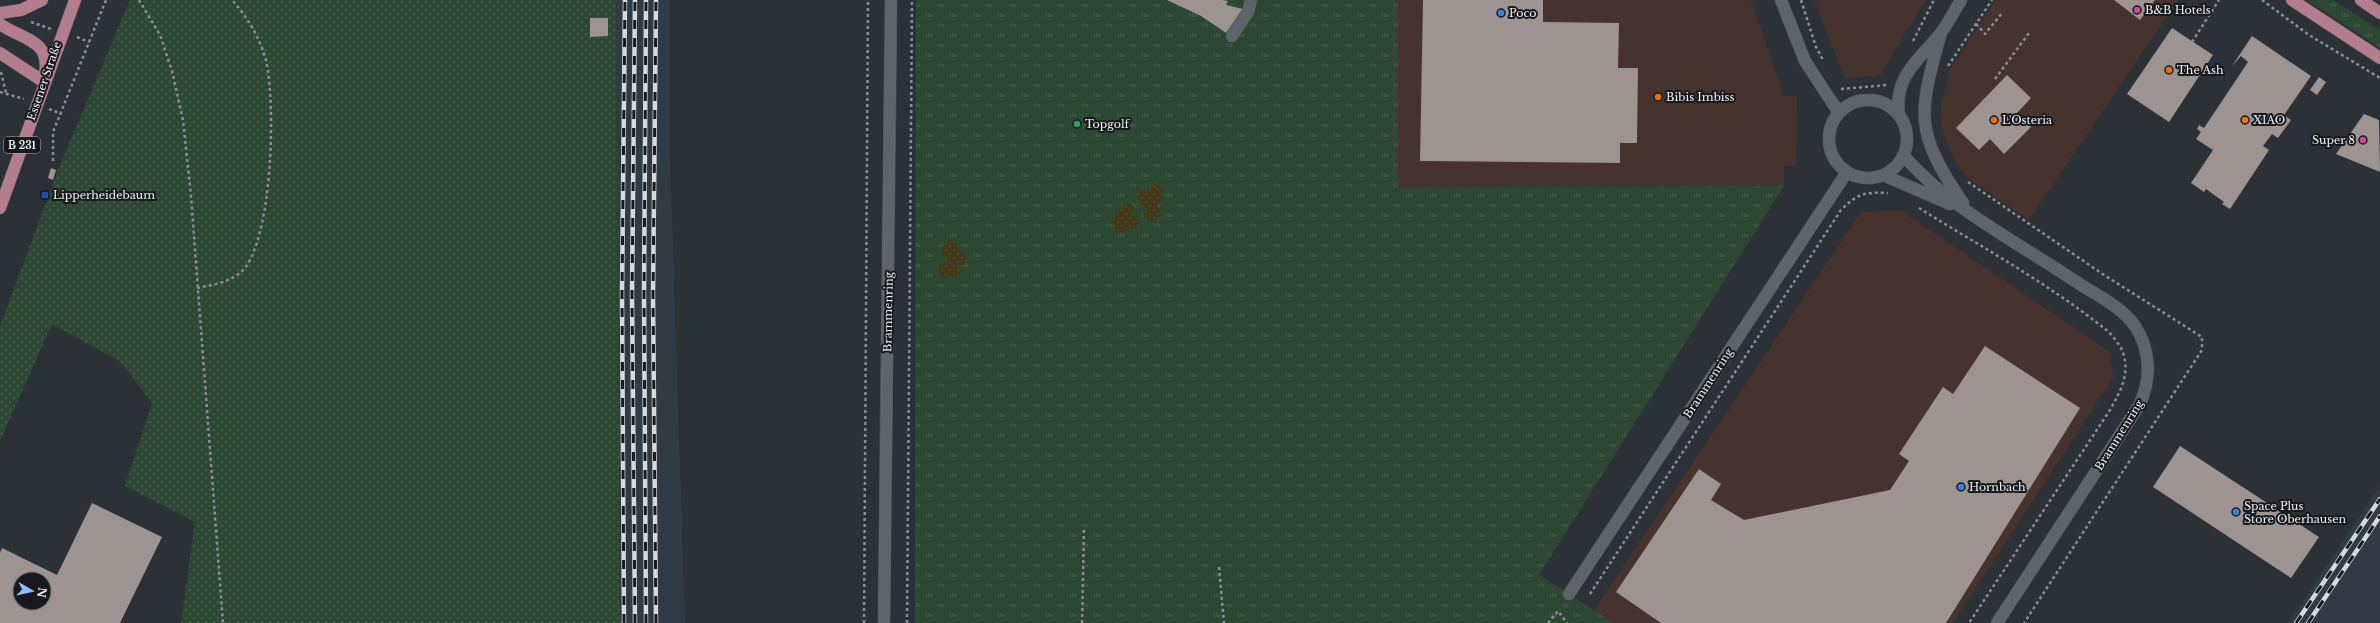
<svg xmlns="http://www.w3.org/2000/svg" width="2380" height="623" viewBox="0 0 2380 623" font-family="'Libre Baskerville',serif">
<defs>
<pattern id="grass-tufts" width="24" height="20" patternUnits="userSpaceOnUse"><rect width="24" height="20" fill="#2c4732"/><path d="M3 7l-1-3M5 7V3M7 7l1-3M15 17l-1-3M17 17v-4M19 17l1-3" fill="none" stroke="#4b6250"/></pattern>
<pattern id="sand-dots" width="8" height="8" patternUnits="userSpaceOnUse"><rect width="8" height="8" fill="#413818"/><path d="M2 2h.1M6 6h.1" fill="none" stroke="#544c2f" stroke-width="1.8" stroke-linecap="round"/></pattern>
<pattern id="park-dots" width="8" height="8" patternUnits="userSpaceOnUse"><rect width="8" height="8" fill="#2c4732"/><path d="M2 2h.1M6 6h.1" fill="none" stroke="#4b6250" stroke-width="1.8" stroke-linecap="round"/></pattern>
</defs>
<rect width="100%" height="100%" fill="#2c3137"/>
<path fill="#47332d" d="M1398 0H1751L1784 96H1797L1796 166H1784V186L1398 187Z
M1814 0H1926L1880 75 1845 79Z
M1996 0H2178L2029 220 1970 180 1958 167 1946 142 1942 127 1941 106 1950 69Z
M1900 210 2110 352 2113 378 1953 623H1614L1594 610 1861 212Z"/>
<path fill="#313b46" d="M616 0H670V158L685 623H620Z
M2380 486V623H2288Z"/>
<path fill="url(#grass-tufts)" d="M916 0H1398V187L1784 186 1539 575 1614 623H915Z
M2307 0H2333L2380 30V48Z"/>
<path fill="url(#sand-dots)" d="M1154 184 1162 185 1164 201 1157 204 1161 211 1160 216 1153 222 1144 218V213L1149 208 1142 207 1136 193 1138 188 1148 191Z
M1126 202 1135 206 1131 215 1138 218V226L1134 231 1127 228 1123 232H1117C1105 220 1121 213 1126 202Z
M952 240 958 243 959 251 966 252V261L964 265 956 264 960 270 957 277 945 279 939 274 938 264 948 262V259L941 255C941 247 945 242 952 240Z"/>
<path fill="url(#park-dots)" d="M130 0H616L620 623H181L195 522 125 486 152 403 121 362 52 324 0 441V326L60 165Z"/>
<path fill="#9d9390" fill-rule="evenodd" d="M1167 0H1222L1228 1 1226 5 1243 9 1226 33 1201 16Z
M1423 0H1543V22L1619 23 1618 68H1638L1637 143H1620V163L1420 161Z
M2114 0H2155L2140 20Z
M590 18H608V36L590 37Z
M2172 28 2213 55 2169 122 2127 94Z
M2252 36 2311 76 2284 115 2291 120 2278 138 2272 134 2263 146 2269 150 2230 209 2222 204 2224 202 2206 189 2204 192 2191 183 2213 150 2196 139 2201 132 2197 129 2199 125 2204 128 2248 62 2241 56 2232 66Z
M2007 75 2031 98 2017 113 2031 127 2004 154 1990 139 1979 150 1956 128Z
M2319 77 2326 82 2317 95 2310 90Z
M2364 114 2379 120 2380 172 2336 154Z
M51 168 56 170 53 180 48 178Z
M1985 346 2080 408 1946 623H1661L1616 592 1699 469 1721 484 1711 500 1744 520 1890 490 1909 461 1899 454 1943 387 1953 394Z
M2180 446 2319 537 2291 578 2153 487Z
M92 503 162 537 120 623H0V553L2 548 57 575ZM20 579H44V603H20Z"/>
<g fill="none" stroke-linecap="round" stroke-linejoin="round">
<g stroke="#494d52" stroke-width="13">
<path id="minor" d="M1781 0 1805 61 1839 113
M1941 33C1918 115 1914 131 1963 203
M1232 36 1248 12 1251 0
M1829 139a39 39 0 1 1 78 0a39 39 0 1 1-78 0Z
M1899 115C1894 76 1918 61 1940 34 1948 24 1954 11 1961 0
M1903 155C1949 208 2017 242 2075 281 2094 294 2121 306 2135 326 2151 350 2151 379 2140 404L1997 623
M1883 175 1950 204
M1569 594 1847 172
M884 623 891 0"/>
</g>
<g stroke="#494d52" stroke-width="13">
<path id="major" d="M2292 0 2380 58
M2361 0 2380 13
M0 13 21 10 42 0
M0 24C20 39 51 39 45 73
M0 53 44 82
M0 208 75 0"/>
</g>
<path stroke="#8a8e93" stroke-width="2.5" stroke-dasharray="3 3" stroke-linecap="butt" d="M139 0 160 35 172 71 183 120 191 196 223 623
M1801 0 1816 47 1823 60
M2262 0 2309 35 2380 78
M31 22 51 29
M1976 24 1985 34 2002 13
M77 37 89 42
M1913 41 1934 0
M2192 42 2219 0
M1948 66 1992 0
M1 72 6 93
M1995 79 2029 33
M1841 89 1887 85
M0 92 24 99
M49 109 62 114
M53 161V132L106 0
M1968 182 2104 275 2202 337V350L2024 623
M1919 208C1980 246 2049 284 2105 329 2111 333 2119 344 2122 350 2131 373 2121 390 2110 410L1969 623
M197 288C212 285 227 283 240 273 273 246 276 101 266 61 261 40 247 16 232 0
M1219 567 1224 623
M1590 594 1841 210C1858 193 1865 192 1888 193
M864 623 868 0
M907 623 912 0
M1082 623 1084 529
M1548 623 1558 611 1567 623"/>
<use href="#minor" stroke="#5f646b" stroke-width="12"/>
<use href="#major" stroke="#b47d8d" stroke-width="12"/>
<g stroke="#d6d9de" stroke-width="4.5">
<path id="rail" d="M624 623 622 294 625 0
M635 623 632 295 635 0
M646 623 644 294 646 0
M656 623 653 295 656 0
M2296 623 2380 499
M2308 623 2380 516"/>
</g>
<use href="#rail" stroke="#17191c" stroke-width="3" stroke-dasharray="9" stroke-linecap="butt"/>
</g>
<g fill="#d1479c" stroke="#17191c" stroke-width="1.5">
<circle cx="2137" cy="10" r="4"/>
<circle cx="2363" cy="140" r="4"/>
</g>
<g fill="#3f7fe0" stroke="#17191c" stroke-width="1.5">
<circle cx="1501" cy="13" r="4"/>
<circle cx="1961" cy="487" r="4"/>
<circle cx="2236" cy="512" r="4"/>
</g>
<g fill="#e8710a" stroke="#17191c" stroke-width="1.5">
<circle cx="2169" cy="70" r="4"/>
<circle cx="1658" cy="97" r="4"/>
<circle cx="1994" cy="120" r="4"/>
<circle cx="2245" cy="120" r="4"/>
</g>
<circle fill="#2e9e5b" stroke="#17191c" stroke-width="1.5" cx="1077" cy="124" r="4"/>
<rect fill="#1a4fb4" stroke="#17191c" stroke-width="1.5" x="41" y="191" width="8" height="8" rx="2"/>
<g text-anchor="middle" dominant-baseline="central" stroke-width="4" stroke-linejoin="round" paint-order="stroke">
<rect fill="#17191c" stroke="#aeb0b4" stroke-width="1" x="4" y="137" width="36" height="16" rx="3"/>
<g font-size="10" font-weight="bold" fill="#eef1f5">
<text x="22" y="145">B 231</text>
</g>
<g font-size="11" fill="#eef1f5" stroke="#17191c" text-anchor="start">
<text x="2145" y="10">B&amp;B Hotels</text>
<text x="1509" y="13">Poco</text>
<text x="2177" y="70">The Ash</text>
<text x="1666" y="97">Bibis Imbiss</text>
<text x="2002" y="120">L'Osteria</text>
<text x="2253" y="120">XIAO</text>
<text x="1085" y="124">Topgolf</text>
<text x="2355" y="140" text-anchor="end">Super 8</text>
<text x="53" y="195">Lipperheidebaum</text>
<text x="1969" y="487">Hornbach</text>
<text x="2244" y="506">Space Plus<tspan x="2244" dy="13">Store Oberhausen</tspan></text>
</g>
<g font-size="11" fill="#eef1f5" stroke="#17191c">
<text transform="translate(44 81) rotate(-71)">Essener Straße</text>
<text transform="translate(888 312) rotate(-89)">Brammenring</text>
<text transform="translate(1708 383) rotate(-57)">Brammenring</text>
<text transform="translate(2119 435) rotate(-58)">Brammenring</text>
</g>
</g>
<g transform="translate(32 591) rotate(99)"><circle r="19" fill="#17191c" stroke="#6d6f73"/>
<path d="M0-3L7 15L0 10L-7 15Z" fill="#96b6fd"/>
<text y="-6" font-size="11" font-weight="bold" text-anchor="middle" fill="#eef1f5">N</text>
</g>
</svg>
